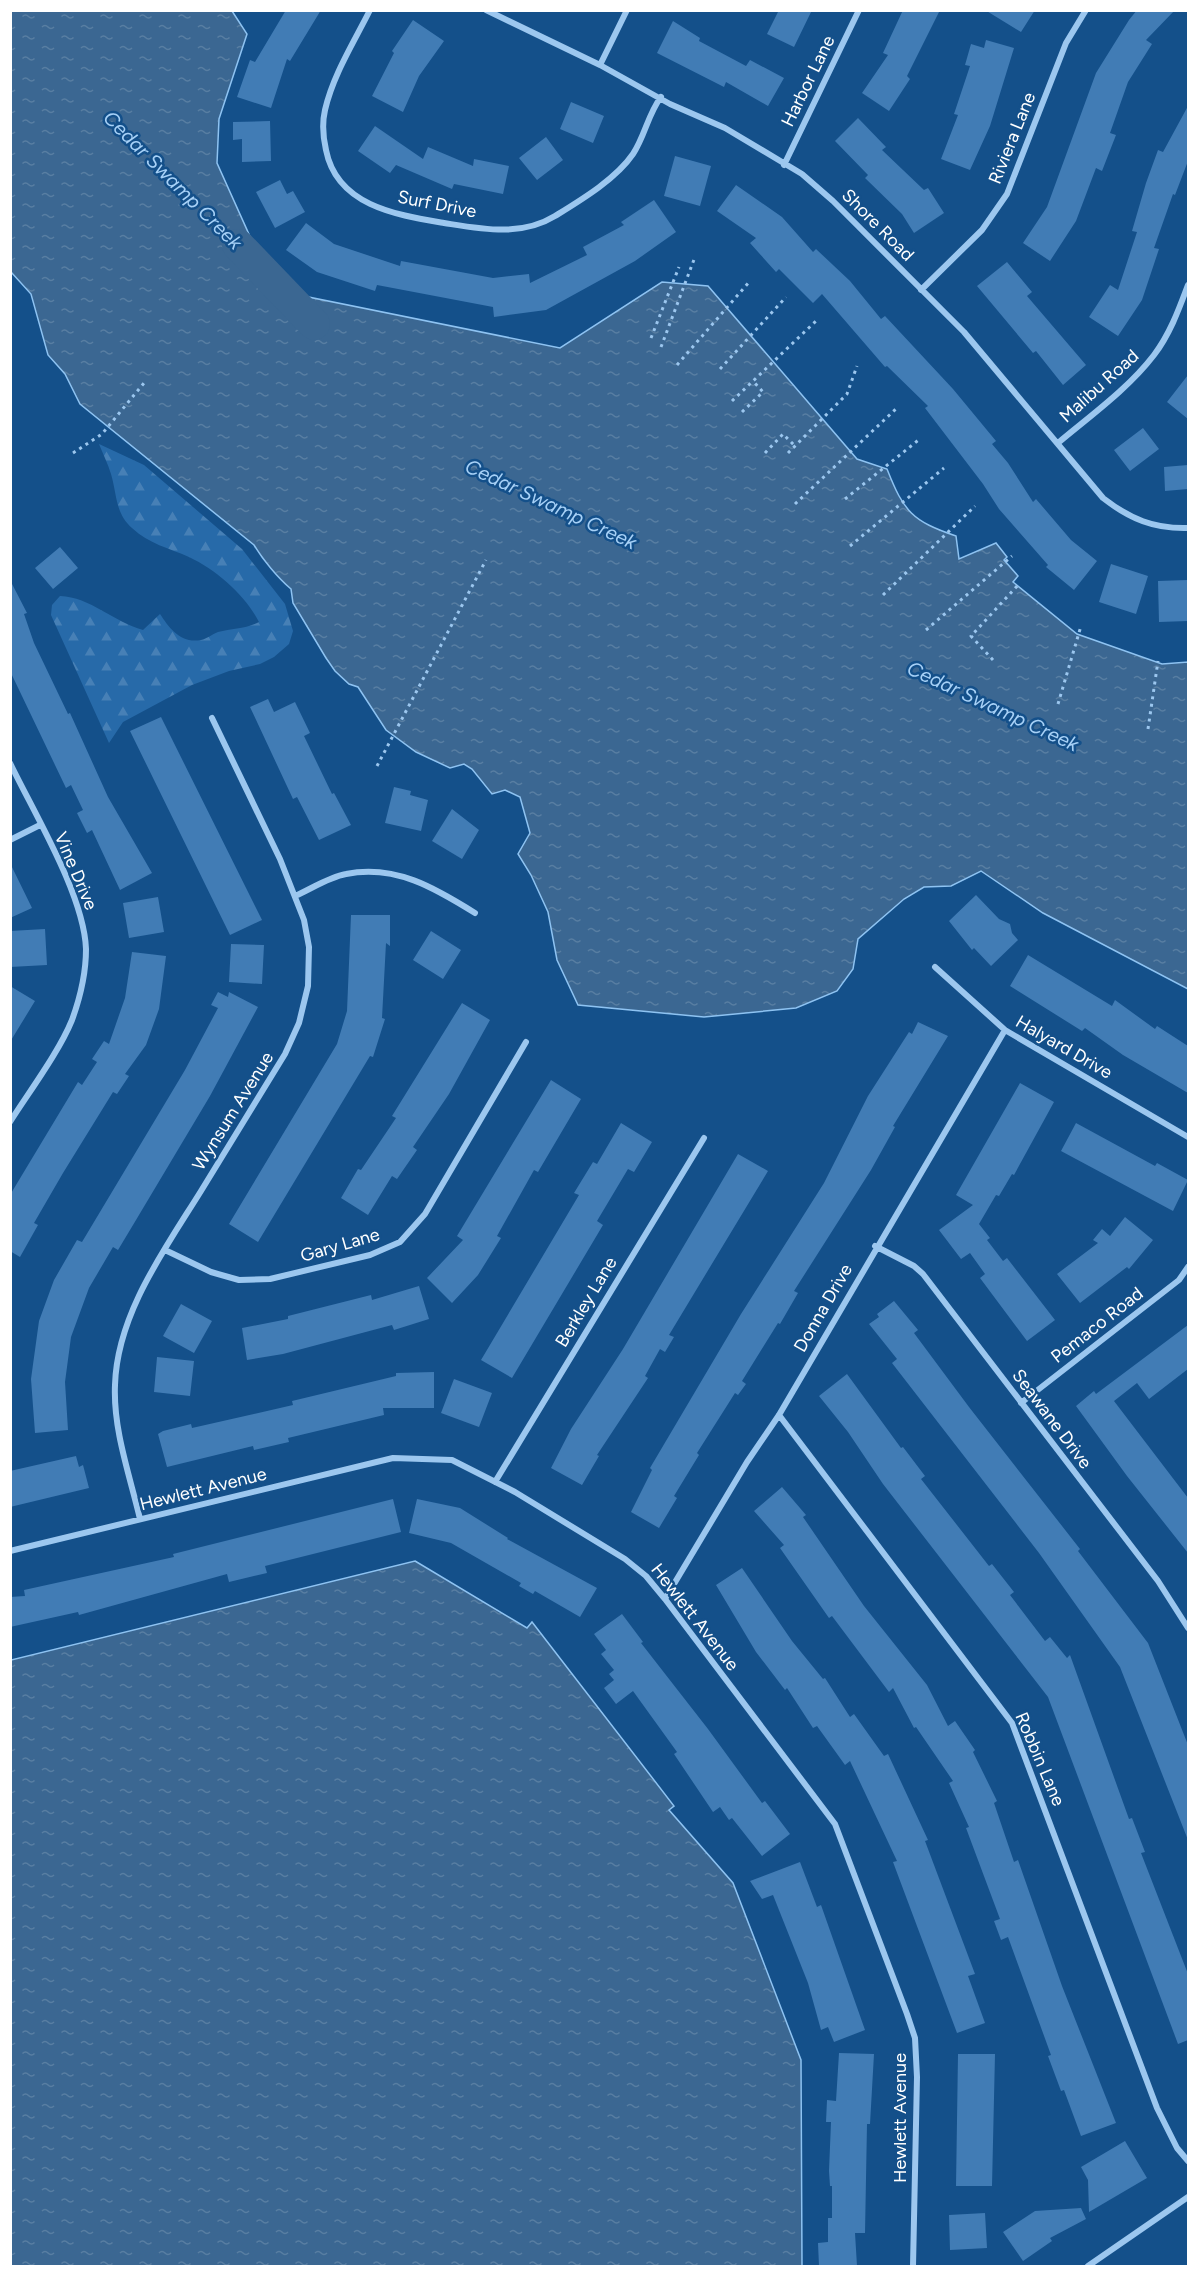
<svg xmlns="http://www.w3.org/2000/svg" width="1199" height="2277" viewBox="0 0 1199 2277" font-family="Figtree,sans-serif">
<defs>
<pattern id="forest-firs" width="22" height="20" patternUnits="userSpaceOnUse" patternTransform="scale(1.5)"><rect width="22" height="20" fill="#276aa9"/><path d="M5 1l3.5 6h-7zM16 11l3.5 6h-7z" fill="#4780b6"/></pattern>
<pattern id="water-ripples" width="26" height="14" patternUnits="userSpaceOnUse" patternTransform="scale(1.5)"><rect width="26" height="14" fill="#3b6792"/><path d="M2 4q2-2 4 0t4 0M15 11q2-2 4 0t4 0" fill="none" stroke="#587ea2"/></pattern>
</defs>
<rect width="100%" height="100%" fill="#14508a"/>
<path fill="url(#forest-firs)" d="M99 444 144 465 242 549 285 604 293 631 289 644 274 657 260 664 229 671 192 685 123 722 109 743 51 615 52 605 60 596C90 597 114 622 143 630L160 614C169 628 181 644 201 640 207 639 212 634 218 632 232 628 245 629 259 622 246 596 217 570 189 557 169 548 149 544 132 528 115 513 117 494 111 474 108 464 103 454 99 444Z"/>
<path fill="url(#water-ripples)" stroke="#8ec3f2" stroke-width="1.5" d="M232 11 247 34 219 119 217 163 274 290 560 348 662 282 708 286 857 459 887 469C904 512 912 521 956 536L959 559 996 543 1007 557 1004 560 1018 576 1013 582 1077 634 1162 664 1188 662V989L1043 913 981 871 951 886 924 887 904 899 858 939 853 969 837 991 796 1008 704 1017 578 1005 557 960 548 912 531 875 518 854 530 833 520 797 505 790 492 794 472 769 464 764 450 768 416 752 386 730 358 687 349 684 335 671 326 658 293 603 291 589C278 578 263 560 254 545L80 404 65 374 48 355 31 294 11 272V11Z
M415 1561 527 1628 532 1622 674 1806 669 1810 733 1883 801 2060 802 2266H11V1660Z"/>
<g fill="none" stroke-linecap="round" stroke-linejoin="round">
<path stroke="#3b6792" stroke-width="32" d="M238 245 314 324"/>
</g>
<path fill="#417cb5" d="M286 10H321L290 61 287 59 271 108 237 97 250 60 255 62Z
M779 10H812L794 47 767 34Z
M903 10H940L907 76 910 79 889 111 862 93 888 55 883 53Z
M985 10H1035L1021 32Z
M1137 10H1175L1146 40 1152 44 1128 82 1110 133 1116 135 1102 171 1096 168 1076 221 1050 261 1023 243 1047 207 1096 73 1129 20Z
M413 20 444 41 419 76 403 112 372 96 394 53 392 51Z
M673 21 700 38 699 41 746 66 750 60 784 78 768 106 726 82 724 87 657 53Z
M986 40 1014 48 990 126 970 170 941 159 958 115 954 114 970 66 965 65 971 44 984 48Z
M571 102 604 116 593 143 560 129Z
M1188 106V161L1175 195 1173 194 1154 248 1159 249 1142 300 1118 336 1089 317 1110 285 1118 290 1137 232 1132 231 1146 183 1158 150 1163 152Z
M858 118 886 147 882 150 924 190 928 188 944 213 914 233 902 214 865 178 868 175 835 141Z
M270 121 271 161 242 162V139L233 140V122Z
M375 126 423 159 428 147 473 166 474 159 509 166 503 194 454 184 452 189 396 165 390 173 358 151Z
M546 137 563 160 537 180 519 158Z
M675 156 711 166 700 206 664 196Z
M280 180 287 194 293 191 305 212 275 228 256 192Z
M736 185 782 217 813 252 816 249 850 281 881 319 885 316 953 389 996 441 992 444 1008 463 1033 502 1036 499 1071 540 1097 561 1074 590 1046 567 1048 565 999 509 983 484 925 408 928 406 887 366 885 367 822 294 813 303 779 269 776 272 750 243 756 238 717 211Z
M654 200 676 232 635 261 546 310 494 317 493 307 377 285 375 291 317 272 286 250 306 223 334 244 400 266 401 261 493 278 529 274 530 283 587 255 583 247 624 225 621 222Z
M1007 262 1032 292 1027 296 1086 365 1063 385 1036 351 1033 353 977 286Z
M1188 375V419L1167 402Z
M1143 428 1159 449 1130 471 1114 450Z
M1188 465V489L1165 491 1164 467Z
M60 547 78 568 53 589 35 568Z
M1111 564 1148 576 1136 614 1099 602Z
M10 580 27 613 24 614 34 643 68 714 70 713 108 797 152 873 120 890 92 830 87 833 77 813 83 810 71 785 66 788 10 671Z
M1188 580V621L1159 622 1158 581Z
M268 699 274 712 295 702 310 733 304 736 332 794 334 793 351 825 319 840 297 797 293 799 250 707Z
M161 717 262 920 230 935 130 731Z
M394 787 411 791 410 795 428 800 421 831 385 823Z
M452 809 479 830 462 859 432 841Z
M10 863 32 908 10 918Z
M976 895 999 919 1010 924 1012 933 1018 940 991 966 974 948 972 950 949 921Z
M158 897 164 932 129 938 123 903Z
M351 915H390V946L386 943 382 1018 385 1019 373 1057 370 1056 258 1242 229 1224 337 1044 347 1011Z
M45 929 47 965 10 967V931Z
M431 931 461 950 443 979 413 960Z
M231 944 264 945 262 984 229 982Z
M132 952 166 956 159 1009 146 1045 125 1074 129 1076 117 1094 113 1092 63 1173 34 1223 38 1225 20 1257 10 1251V1195L78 1082 82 1085 97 1062 92 1059 104 1041 109 1044 125 998Z
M1028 955 1112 1006 1115 1000 1155 1029 1157 1026 1188 1046V1093L1123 1055 1085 1028 1082 1031 1010 986Z
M10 986 35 1001 10 1042Z
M218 992 228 997 229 992 258 1007 210 1096 136 1220 118 1250 113 1247 89 1288 71 1337 65 1382 68 1430 35 1433 31 1379 39 1321 54 1280 77 1240 82 1242 185 1070 218 1008 211 1005Z
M462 1003 490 1020 449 1094 413 1147 417 1150 397 1179 392 1176 368 1215 341 1198 358 1169 361 1170 396 1118 392 1116Z
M918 1022 948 1036 893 1126 895 1127 871 1170 794 1291 798 1293 780 1324 778 1323 742 1381 746 1384 738 1395 735 1393 697 1453 699 1455 674 1496 677 1498 659 1528 631 1512 652 1470 650 1468 741 1314 824 1183 868 1096 909 1032 912 1034Z
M551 1080 581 1099 538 1172 534 1170 497 1236 501 1238 478 1275 452 1303 427 1278 463 1240 457 1236Z
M1020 1083 1054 1102 1014 1175 1012 1174 999 1196 996 1195 979 1224 990 1238 987 1240 1003 1261 1007 1258 1055 1320 1027 1341 980 1278 985 1274 970 1253 961 1259 939 1230 973 1205 956 1195Z
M621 1123 652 1142 634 1172 628 1169 597 1221 603 1225 512 1378 481 1360 579 1195 574 1193 593 1162 597 1164Z
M1076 1123 1155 1166 1157 1163 1188 1180 1173 1211 1061 1151Z
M738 1154 768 1171 669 1335 674 1337 665 1352 660 1349 645 1376 648 1378 597 1455 599 1456 582 1485 551 1468 571 1429 623 1349Z
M1125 1217 1153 1240 1129 1269 1127 1267 1080 1303 1057 1274 1098 1243 1093 1240 1102 1229 1110 1236Z
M419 1286 429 1319 394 1330 392 1325 283 1354 247 1360 242 1328 288 1319V1316L371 1295 372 1300Z
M894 1301 918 1330 914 1333 969 1407 1080 1549 1078 1551 1148 1643 1188 1745V1840L1120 1667 1039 1553 892 1363 897 1359 869 1324 879 1317 877 1314Z
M181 1304 212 1321 194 1353 163 1336Z
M1188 1325V1369L1149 1399 1137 1383 1114 1401 1188 1498V1553L1127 1476 1076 1406 1094 1391 1096 1394Z
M157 1357 194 1361 190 1396 154 1392Z
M434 1372V1408H383L384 1415 288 1438 289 1442 254 1450 253 1446 167 1467 158 1434 163 1431 191 1424 192 1428 293 1405 292 1401 396 1376V1373Z
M847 1374 901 1448 903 1447 925 1476 921 1479 989 1566 992 1564 1014 1592 1010 1595 1045 1641 1050 1637 1067 1658 1070 1655 1129 1819 1132 1818 1145 1852 1141 1853 1188 1974V2040L1178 2044 1048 1697 883 1484 848 1432 819 1396Z
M454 1379 492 1393 479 1427 441 1413Z
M76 1456 79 1467 83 1465 89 1488 10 1507V1471Z
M782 1487 806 1515 803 1517 864 1606 927 1685 948 1726 955 1721 975 1750 973 1752 997 1801 994 1803 1014 1862 1018 1860 1062 1986 1116 2123 1081 2136 1064 2090 1061 2091 1048 2056 1051 2055 1008 1937 1001 1940 994 1921 1000 1919 966 1828 969 1827 949 1783 953 1781 916 1727 914 1728 893 1688 889 1692 832 1616 829 1618 780 1548 784 1545 754 1511Z
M393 1499 401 1532 265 1566 267 1573 229 1582 227 1574 79 1615 78 1612 10 1627V1597L25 1596 24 1590 174 1557 173 1554Z
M417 1499 460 1508 508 1538 507 1539 597 1588 580 1617 535 1591 533 1594 519 1586 521 1583 451 1543 409 1533Z
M742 1568 792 1641 823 1679 825 1678 850 1717 854 1714 884 1756 888 1754 928 1840 925 1841 975 1974 968 1976 985 2023 957 2033 893 1862 897 1861 850 1761 845 1765 817 1726 813 1728 787 1688 785 1690 756 1652 716 1585Z
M622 1614 643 1642 641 1643 708 1729 762 1803 765 1801 790 1834 762 1856 732 1818 729 1820 720 1807 713 1812 674 1754 677 1752 633 1691 616 1704 604 1688 614 1680 609 1674 614 1670 601 1654 606 1650 594 1634Z
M800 1862 817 1907 821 1905 865 2030 834 2042 828 2027 821 2030 808 1983 773 1895 762 1899 750 1881Z
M839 2053 874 2054 870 2124H867L865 2233H855L857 2266H819L818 2243 828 2242V2218H832V2186H830L829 2171 831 2122H826L827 2100 836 2101Z
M958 2054H995L992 2186H956Z
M1125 2141 1147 2178 1089 2212 1088 2180 1081 2167Z
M1081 2208 1086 2219 1050 2238 1052 2241 1023 2261 1003 2232 1035 2211Z
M985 2213 987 2248 950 2250 949 2215Z"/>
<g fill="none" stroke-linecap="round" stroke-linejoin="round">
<path stroke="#9cc7ef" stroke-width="3" stroke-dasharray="3 4.5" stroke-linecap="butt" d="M651 338 679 267
M661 347 695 257
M677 365 750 281
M720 369 786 297
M732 401 816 321
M742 412 763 392 753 381
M73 453 102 434 144 383
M765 453 783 434 795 446
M788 453 847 394 857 366
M845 499 921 438
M795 504 898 407
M850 546 944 468
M883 595 975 506
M926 630 1012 556
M993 660 971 636 1020 583
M1058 704 1081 626
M1148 729 1158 661
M377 766 486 560"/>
<path stroke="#9cc7ef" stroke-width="6" d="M370 10C354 42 333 75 325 110 322 123 323 137 326 150 337 206 397 215 444 223 482 229 521 237 555 216 581 200 616 179 633 154 645 136 648 114 661 97
M486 10 600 65 670 104 725 128 802 174 833 201 964 332 1103 498C1130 519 1154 529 1188 528
M600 65 627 10
M784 165 859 10
M921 290 982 230 1007 194 1066 43 1086 10
M1058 443C1090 416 1128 389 1154 355 1170 334 1179 309 1188 285
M10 763C34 813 84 895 86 949 86 973 80 998 72 1020 59 1052 29 1092 10 1122
M10 840 40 825
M295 896C311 889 329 877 346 874 395 864 435 888 475 913
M935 967 1005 1030 1188 1137
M875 1246 914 1266 923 1274 1158 1581 1188 1628
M165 1250 211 1272 239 1280 270 1279 370 1255 400 1242 425 1214 526 1042
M1021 1403 1179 1280 1188 1267
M779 1415 1012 1723 1157 2108 1177 2148 1188 2161
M495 1482 704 1138
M140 1519C130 1476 113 1430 115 1385 117 1314 165 1249 201 1191 229 1145 257 1100 285 1054L299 1023 308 986 309 947 304 920 280 859 212 718
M10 1551 393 1458 452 1460 515 1492 625 1559 646 1576 665 1599 835 1824 907 2014 915 2038 917 2077 913 2266
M665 1599 747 1462 779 1415 1005 1030
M1088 2266 1188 2197"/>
</g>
<g text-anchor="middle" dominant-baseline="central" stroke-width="5" stroke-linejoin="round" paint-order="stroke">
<g font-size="18" fill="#fff" stroke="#14508a">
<text transform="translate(808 81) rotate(-64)">Harbor Lane</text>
<text transform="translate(1012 138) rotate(-68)">Riviera Lane</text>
<text transform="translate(437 204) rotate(11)">Surf Drive</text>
<text transform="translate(878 225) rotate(45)">Shore Road</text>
<text transform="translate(1099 386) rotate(-42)">Malibu Road</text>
<text transform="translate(76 871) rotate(67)">Vine Drive</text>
<text transform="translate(1064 1047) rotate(30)">Halyard Drive</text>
<text transform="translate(233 1111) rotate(-58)">Wynsum Avenue</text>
<text transform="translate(340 1245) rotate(-16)">Gary Lane</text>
<text transform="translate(586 1302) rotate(-59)">Berkley Lane</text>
<text transform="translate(823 1308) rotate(-60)">Donna Drive</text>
<text transform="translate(1097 1325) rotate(-38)">Pemaco Road</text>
<text transform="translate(1052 1419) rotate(53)">Seawane Drive</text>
<text transform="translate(203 1489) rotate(-14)">Hewlett Avenue</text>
<text transform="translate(695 1617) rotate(52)">Hewlett Avenue</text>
<text transform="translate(1040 1759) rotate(67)">Robbin Lane</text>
<text transform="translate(900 2118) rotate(-90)">Hewlett Avenue</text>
</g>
<g font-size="20" font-style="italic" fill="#a7d1f7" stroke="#14508a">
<text transform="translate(173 180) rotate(45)">Cedar Swamp Creek</text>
<text transform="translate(551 504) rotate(25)">Cedar Swamp Creek</text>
<text transform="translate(993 706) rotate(25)">Cedar Swamp Creek</text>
</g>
</g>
<rect width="1199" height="2277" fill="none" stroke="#ffffff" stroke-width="24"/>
</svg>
